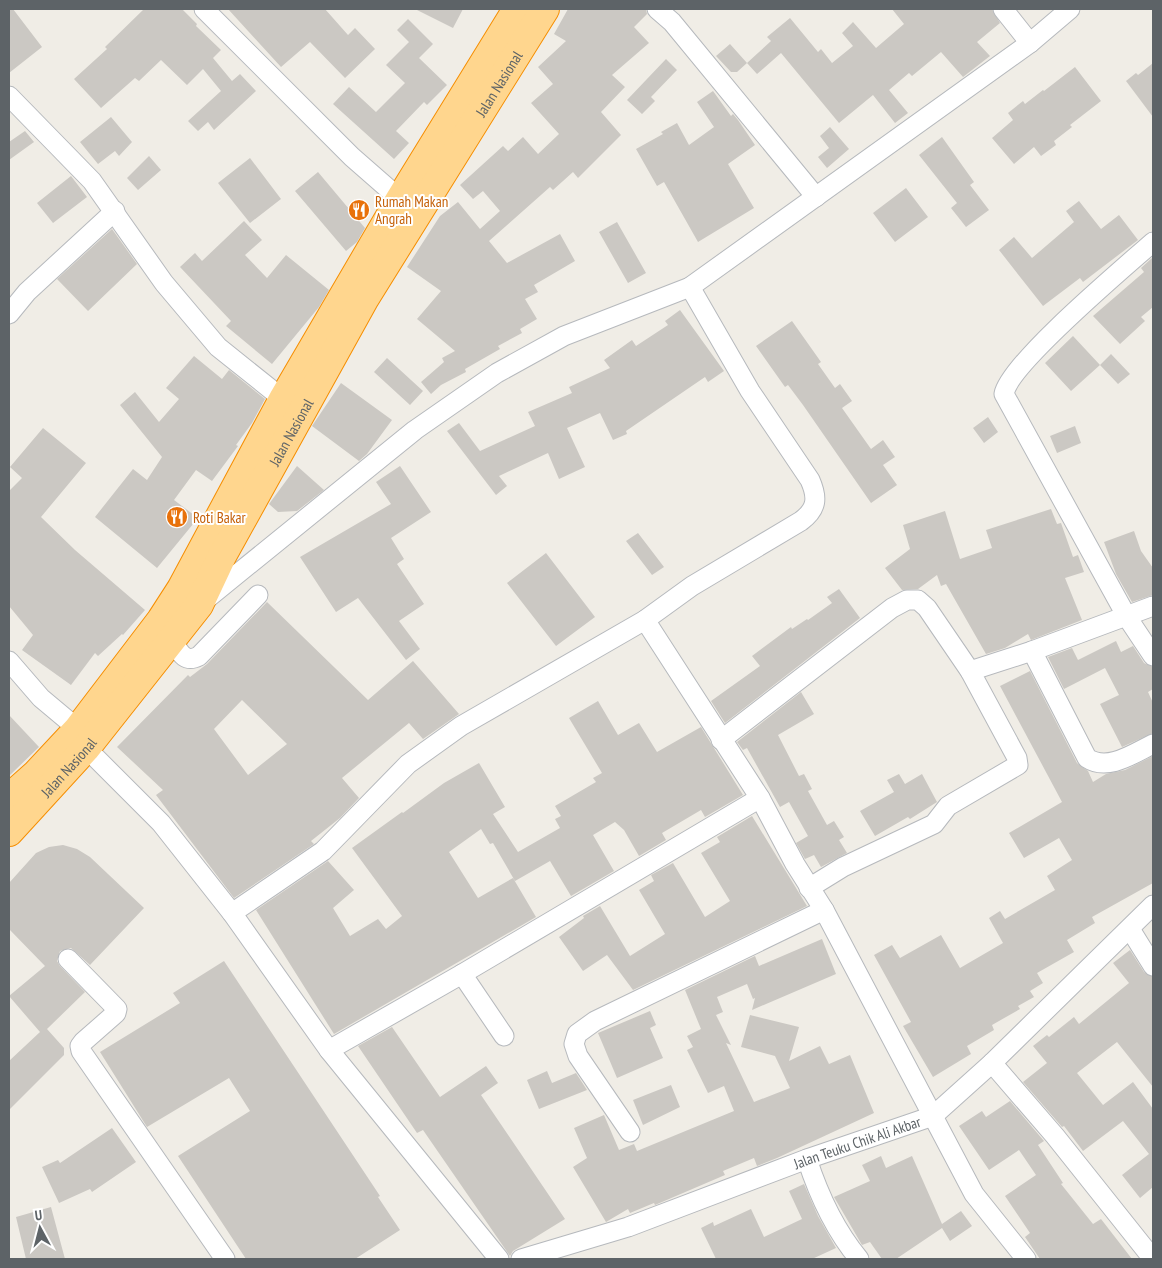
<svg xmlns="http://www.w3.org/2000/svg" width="1162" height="1268" viewBox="0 0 1162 1268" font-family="'PT Sans Narrow',sans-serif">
<rect width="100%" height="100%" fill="#f0ede6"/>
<path fill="#cbc8c3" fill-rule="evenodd" d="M9 9H13L42 47 9 73Z
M144 9H182L197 24 196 26 221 50 213 58 232 81 240 74 256 91 214 130 208 122 198 131 188 121 221 91 203 69 187 85 161 60 139 81 135 78 101 108 74 79 107 49 105 47Z
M228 9H325L348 35 355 28 375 49 345 78 310 42 281 67Z
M415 9H463L453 28Z
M568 9H646L647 14 634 27 649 43 612 75 625 87 601 112 621 135 578 178 573 172 553 190 550 187 489 241 507 263 560 234 575 261 534 285 538 292 525 299 537 319 520 329 522 333 498 346 500 349 465 369 466 372 441 385 431 394 421 382 444 362 442 358 455 351 417 319 441 291 407 267 440 216 458 202 480 229 500 211 483 191 473 199 460 185 503 146 508 151 523 137 538 154 559 134 531 103 553 84 538 67 566 41 554 34Z
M892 9H992L1000 23 977 42 990 56 963 77 941 52 912 76 909 73 889 90 908 113 895 123 873 95 839 123 781 53 757 74 747 63 771 41 767 37 790 18 818 52 821 49 832 63 853 46 842 33 853 22 876 48 904 24Z
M408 19 433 44 419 58 447 85 427 105 424 102 396 131 409 143 394 159 333 104 349 87 376 112 405 83 386 65 409 42 397 30Z
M730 44 747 63 737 72H731L716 56Z
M666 59 677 70 651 97 655 101 642 114 627 100Z
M1153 63V117L1126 81 1136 73 1138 75Z
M1075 67 1101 101 1070 125 1072 127 1054 141 1056 145 1041 156 1034 147 1014 164 992 138 1013 120 1008 113 1023 101 1025 104 1043 90 1044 91Z
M713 91 731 116 733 114 738 120 755 145 728 164 754 208 698 242 664 182 657 186 636 149 663 134 661 132 677 123 689 145 714 127 697 102Z
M111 117 132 142 119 156 115 151 98 164 80 142Z
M830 127 849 149 827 168 818 157 829 148 820 136Z
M25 131 34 142 9 160V142Z
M942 137 974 182 970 185 989 210 966 227 951 208 957 203 919 155Z
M149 156 161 170 138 190 127 178Z
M250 158 281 199 250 223 218 183Z
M318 172 365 228 357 242 346 251 295 191Z
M71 176 87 197 53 223 37 203Z
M906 188 928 217 895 242 873 213Z
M1079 201 1101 229 1119 215 1138 240 1083 282 1080 278 1043 306 999 250 1014 237 1032 258 1074 222 1066 211Z
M244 221 262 240 245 255 267 278 286 255 329 290 319 307 272 364 226 326 231 321 180 267 195 253 202 261Z
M617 222 646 273 628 283 599 232Z
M112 229 137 264 88 311 57 279Z
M1152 258 1153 307 1141 317 1145 321 1120 344 1093 316 1144 272 1141 268Z
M680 310 724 371 708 382 705 377 626 431 627 434 613 440 600 413 567 428 585 467 559 479 548 453 499 476 507 486 496 495 447 431 459 423 480 451 535 426 528 412 572 393 569 387 610 368 604 360 632 340 636 346 668 325 665 321Z
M792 321 821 362 818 364 835 388 840 384 852 401 842 408 871 449 883 440 895 457 883 465 897 485 871 503 803 405 788 385 785 387 756 346Z
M1073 336 1100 365 1071 391 1045 363Z
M1111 354 1130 374 1118 384 1100 365Z
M194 356 222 379 229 370 265 399 252 423 236 445 238 446 212 481 196 470 174 500 198 518 157 568 95 517 133 469 147 480 162 457 120 405 135 392 159 422 179 399 166 388Z
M387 358 423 391 410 405 374 372Z
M341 383 392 420 367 454 359 461 312 426Z
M988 417 998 432 984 443 973 428Z
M1075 426 1081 443 1057 453 1050 436Z
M43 428 86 463 41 517 75 550 145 610 123 635 122 634 98 656 95 653 71 685 22 650 33 635 9 606V491L22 478 10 467Z
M297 466 324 490 297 511 278 512 269 504Z
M400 466 431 512 391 538 404 559 397 564 424 604 399 621 420 649 406 660 358 598 336 612 300 557 391 504 376 482Z
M1051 509 1057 524 1061 523 1073 557 1078 555 1084 572 1065 578 1082 620 1031 640 1028 634 1005 648 986 654 946 584 941 586 937 575 918 589 902 590 885 568 910 549 903 525 945 511 960 559 992 548 986 530Z
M1134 531 1141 551 1153 568V595L1132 602 1116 574 1104 542Z
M638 533 664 567 652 575 626 541Z
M546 553 595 617 556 646 507 583Z
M839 589 860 618 725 723 711 701 760 666 752 656 791 627 792 629 807 619 808 620 832 603 827 597Z
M267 602 368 700 413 661 459 714 423 739 409 723 342 778 359 798 340 818 311 841 314 844 234 898 156 795 163 790 117 747 188 675 190 677 207 664ZM242 700 287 744 248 775 214 729Z
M1116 641 1121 652 1133 646 1144 663 1153 667V689L1148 692 1153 703V733L1122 747 1100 704 1119 695 1105 668 1064 689 1048 657 1072 648 1078 660Z
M1030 671 1077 763 1088 771 1093 782 1106 774 1125 770 1153 756V883L1092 917 1095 923 1067 940 1074 952 1037 973 1043 983 1030 991 1034 997 1018 1006 1020 1009 992 1025 994 1030 967 1046 971 1054 933 1077 903 1026 911 1022 874 955 892 945 900 958 941 935 960 968 1003 943 989 918 1000 911 1005 919 1055 890 1047 876 1072 860 1059 838 1024 858 1009 833 1062 802 1000 686Z
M801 692 814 714 778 735 799 776 804 774 812 789 808 791 827 825 834 821 844 837 839 840 847 853 821 867 814 855 805 859 796 843 808 836 789 802 780 807 747 748 743 750 737 742Z
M598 701 618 735 639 723 657 752 701 727 743 795 705 817 701 810 662 833 666 840 639 856 624 830 615 822 593 835 614 871 571 896 550 861 515 881 493 843 490 844 481 829 449 852 478 898 513 878 536 917 334 1034 256 910 328 861 354 890 333 908 350 936 378 919 386 929 402 916 352 848 402 812 403 813 444 783 479 763 505 807 493 814 518 852 560 828 555 819 561 816 555 806 596 782 593 778 602 773 569 718Z
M9 715 39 747 9 776Z
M899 774 905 784 922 774 937 802 910 819 908 817 875 836 860 811 894 792 887 780Z
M752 816 807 906 633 990 607 955 583 971 559 937 584 918 583 916 600 906 630 956 665 934 639 890 654 881 651 875 673 863 705 917 730 901 701 853 720 842 717 837Z
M63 845 77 849 90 857 144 908 90 965 71 948 60 951 57 961 60 966 85 992 47 1029 64 1048V1055L9 1110V1061L40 1032 9 996 45 966 9 929V883L36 853 49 847Z
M822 939 836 974 752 1010 755 998 753 999 747 984 717 997 723 1012 716 1015 731 1045 726 1043 754 1102 790 1088 775 1056 741 1047 750 1015 799 1027 789 1061 820 1046 829 1064 850 1055 874 1113 777 1158 757 1166 754 1158 723 1171 725 1175 655 1205 654 1203 630 1213 628 1209 606 1222 573 1167 587 1158 574 1128 604 1115 619 1150 634 1144 637 1151 734 1111 724 1086 708 1093 687 1050 693 1047 687 1036 701 1029 685 990 755 956 759 966Z
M1130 950 1144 972 1153 977V1087L1117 1042 1077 1073 1103 1105 1133 1082 1153 1109V1187L1140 1198 1122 1175 1149 1154 1123 1121 1083 1151 1064 1126 1062 1127 1023 1082 1047 1063 1033 1046 1047 1035 1049 1037 1074 1017 1079 1024 1129 983 1113 963Z
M224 961 380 1196 378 1197 400 1230 355 1259H246L178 1156 250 1111 229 1078 147 1127 100 1052 180 1003 173 993Z
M650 1011 656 1025 650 1028 663 1058 617 1078 598 1033Z
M392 1027 440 1097 486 1066 498 1083 481 1095 565 1219 513 1251 510 1256 423 1130 417 1133 358 1046Z
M547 1071 552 1083 576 1073 587 1090 539 1109 527 1080Z
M671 1085 680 1107 643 1125 633 1100Z
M1010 1101 1044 1141 1038 1145 1063 1183 1061 1184 1093 1224 1101 1219 1132 1259H1040L1025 1237 1030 1233 1005 1196 1036 1175 1019 1150 989 1170 959 1126 982 1111 986 1117Z
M112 1128 136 1162 92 1192 90 1189 59 1203 42 1167 58 1160 60 1163Z
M881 1156 886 1168 912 1156 942 1224 961 1211 972 1226 950 1241 942 1228 896 1259H882L870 1242 862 1245 834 1197 870 1181 862 1165Z
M804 1184 818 1216 836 1248 812 1259H716L701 1228 713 1222 714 1226 751 1209 764 1237 802 1219 789 1191Z
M51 1207 65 1259H26L16 1217Z"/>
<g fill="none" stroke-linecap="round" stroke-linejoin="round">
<g stroke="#b6b9bd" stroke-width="21">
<g id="minor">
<path d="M204 9 352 157 400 199"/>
<path d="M657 9 672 22 816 197"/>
<path d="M1003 9 1030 43"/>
<path d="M9 96 92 181 164 283 218 347 283 399"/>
<path d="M1153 242C1125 267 1009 364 1004 394L1127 617 1153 656"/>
<path d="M9 314 27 292 115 211"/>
<path d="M204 601 415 430 497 373 564 336 690 287 1030 43 1070 9"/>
<path d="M645 620 760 798 795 864 824 910 974 1194 1026 1259"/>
<path d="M172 640C179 651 184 664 199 656L258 595"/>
<path d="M1032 651 1087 758C1108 772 1134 753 1153 744"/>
<path d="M9 661 41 698 78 729"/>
<path d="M970 671 1032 651 1153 606"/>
<path d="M721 740 892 608 907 600H918L927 608 970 671 1017 758 1018 765 948 806 934 824 843 867 809 888"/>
<path d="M86 748 161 823 232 913 329 1050 499 1259"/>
<path d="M232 913 323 851 408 764 461 726 645 620 692 586 801 521C817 509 818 498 810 480L750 391 690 287"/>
<path d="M1130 929 1153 966"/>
<path d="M68 959 117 1009 116 1013 83 1042 80 1046 81 1051 225 1259"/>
<path d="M462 974 504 1036"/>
<path d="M329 1050 462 974 760 798"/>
<path d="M992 1063 1055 1136 1153 1259"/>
<path d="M630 1132 578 1056 574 1044 577 1034 595 1021 824 910"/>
<path d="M807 1159C819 1196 834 1229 859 1259"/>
<path id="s1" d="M521 1259 628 1227 807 1159 933 1116 992 1063 1153 905"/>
</g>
</g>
<g stroke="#f68e00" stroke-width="30">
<g id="highway">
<path d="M9 798 36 774 78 729 161 620 181 589 283 399 400 199 517 9"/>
<path id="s2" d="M9 832 86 748 199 605 222 556 365 298 545 9"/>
</g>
</g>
<use href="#minor" stroke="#fff" stroke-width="19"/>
<use href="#highway" stroke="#ffd68e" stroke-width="28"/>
</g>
<defs>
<g id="restaurant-disc" transform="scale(1.125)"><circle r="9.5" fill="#e8710a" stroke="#fff"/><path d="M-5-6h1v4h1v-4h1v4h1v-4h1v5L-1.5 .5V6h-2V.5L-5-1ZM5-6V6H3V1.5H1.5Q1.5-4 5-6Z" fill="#fff"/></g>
</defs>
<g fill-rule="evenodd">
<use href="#restaurant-disc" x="359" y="210"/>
<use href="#restaurant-disc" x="177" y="517"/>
</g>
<g text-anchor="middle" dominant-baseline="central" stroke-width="4" stroke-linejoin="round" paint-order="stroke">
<g font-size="15" fill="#5d6367" stroke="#fff">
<text stroke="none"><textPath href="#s2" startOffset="898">Jalan Nasional</textPath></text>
<text stroke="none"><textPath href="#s2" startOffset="492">Jalan Nasional</textPath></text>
<text stroke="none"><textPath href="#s2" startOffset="88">Jalan Nasional</textPath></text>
<text stroke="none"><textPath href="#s1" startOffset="356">Jalan Teuku Chik Ali Akbar</textPath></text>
</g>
<g font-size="15" fill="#c56008" stroke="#fff" text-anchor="start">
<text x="375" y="201">Rumah Makan<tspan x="375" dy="17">Angrah</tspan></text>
<text x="193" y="517">Roti Bakar</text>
</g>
</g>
<rect width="1162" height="1268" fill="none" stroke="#5d6367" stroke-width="20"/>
<g transform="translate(40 1228) rotate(353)" stroke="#ffffff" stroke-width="4" paint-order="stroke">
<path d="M0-4L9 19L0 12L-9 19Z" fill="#5d6367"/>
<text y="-8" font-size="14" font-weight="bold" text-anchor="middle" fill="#5d6367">U</text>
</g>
</svg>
